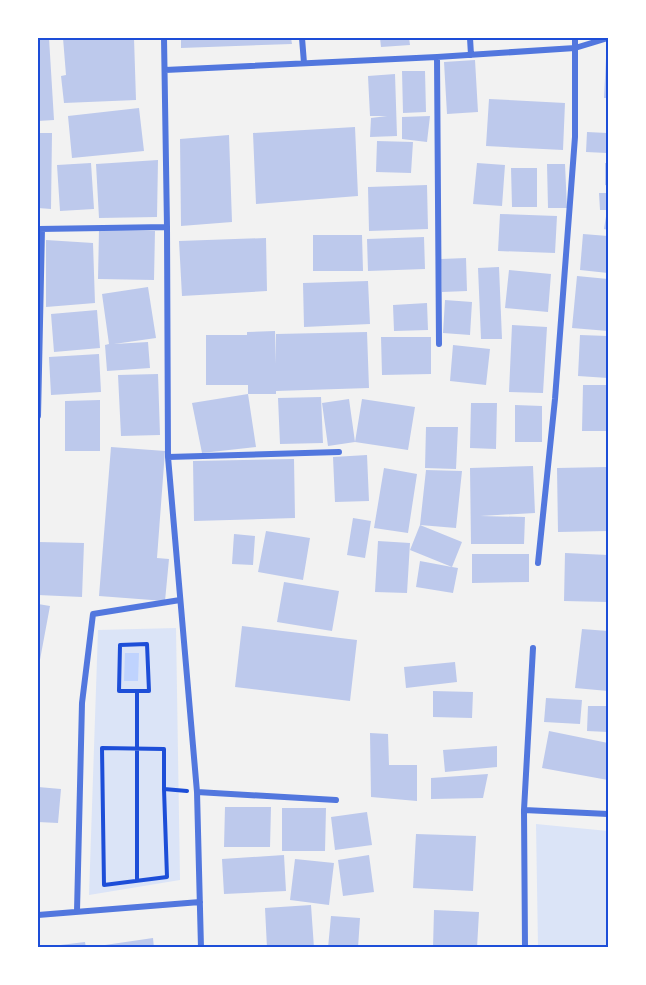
<svg xmlns="http://www.w3.org/2000/svg" width="646" height="985" viewBox="0 0 646 985" font-family="'Work Sans',sans-serif">
<rect width="100%" height="100%" fill="#f2f2f2"/>
<path fill="#dbe4f7" d="M176 628 180 880 89 895 98 630Z
M536 824 608 831V947H538Z"/>
<path fill="#bfd3fe" d="M125 653H139L138 681H124Z"/>
<path fill="#bdc9ec" d="M38 38H49L54 120 38 121Z
M63 38H134L136 100 64 103 61 76 66 75Z
M181 38H291L292 44 181 48Z
M380 38H409L410 45 381 47Z
M606 58H608V98H604Z
M475 60 478 112 447 114 444 62Z
M402 71H425L426 112 403 113Z
M395 74 397 136 370 137 371 118 387 116H370L368 76Z
M489 99 565 103 563 150 486 146Z
M139 108 144 151 72 158 68 116Z
M430 116 427 142 402 139V117Z
M355 127 358 196 256 204 253 133Z
M587 132 607 133V153L586 152Z
M38 133H52L51 209 38 208Z
M229 135 232 222 181 226 180 139Z
M377 141 413 142 411 173 376 172Z
M158 160 157 217 99 218 96 164Z
M91 163 94 209 60 211 57 165Z
M477 163 505 165 502 206 473 204Z
M605 163H608V186L605 185Z
M547 164H565L567 208H548Z
M511 168H537V207H512Z
M427 185 428 229 369 231 368 187Z
M599 193H608V230L604 229 607 210H600Z
M500 214 557 216 555 253 498 251Z
M99 230 155 231 154 280 98 279Z
M583 234 608 236V273L580 270Z
M313 235H362L363 271H313Z
M424 237 425 269 368 271 367 239Z
M266 238 267 291 182 296 179 241Z
M46 240 93 243 95 303 46 307Z
M466 258 467 291 442 292 441 259Z
M499 267 502 339H481L478 268Z
M509 270 551 274 548 312 505 308Z
M577 276 608 279V331L572 328Z
M368 281 370 324 304 327 303 283Z
M148 287 156 338 114 344 148 342 150 368 107 371 105 345 109 344 102 294Z
M445 300 472 302 470 335 443 333Z
M427 303 428 330 394 331 393 305Z
M97 310 100 348 54 352 51 314Z
M512 325 547 327 543 393 509 392Z
M275 331 276 364V334L367 332 369 388 276 391V394H248V385H206V335H247V332Z
M580 335 608 336V378L578 376Z
M381 337H431V374L382 375Z
M453 345 490 349 486 385 450 381Z
M99 354 101 392 51 395 49 357Z
M158 374 160 435 121 436 118 375Z
M583 385H608V431H582Z
M248 394 256 447 202 453 192 403Z
M321 397 323 443 280 444 278 398Z
M349 399 355 442 328 446 322 403Z
M362 399 415 407 408 450 355 442Z
M100 400V451H65V401Z
M471 403H497L496 449 470 448Z
M515 405 542 406V442H515Z
M426 427H458L456 469 425 468Z
M111 447 165 451 157 558 169 559 165 601 99 596Z
M367 455 369 501 335 502 333 457Z
M294 459 295 518 194 521 193 461Z
M533 466 535 513 480 516 525 517 524 544H471L470 468Z
M608 467V531L558 532 557 468Z
M384 468 417 474 408 533 374 528Z
M426 470 462 471 456 528 420 525Z
M353 518 371 521 365 558 347 555Z
M420 525 462 542 452 567 458 568 453 593 416 587 420 561 452 567 410 550Z
M266 531 310 538 303 580 258 572Z
M234 534 255 536 253 565 232 564Z
M378 541 410 543 407 593 375 592Z
M38 542 84 543 82 597 38 595Z
M565 553 608 555V602L564 601Z
M472 554H529V582L472 583Z
M284 582 339 591 332 631 277 622Z
M38 604 50 606 39 665H38Z
M242 626 357 640 350 701 235 687Z
M582 629 608 631V691L575 688Z
M455 662 457 682 406 688 404 667Z
M433 691 473 692 472 718 433 717Z
M546 698 582 700 580 724 544 722Z
M588 706H608V732L587 731Z
M549 731 608 743V780L542 768Z
M370 733 388 734 389 765H417V801L371 797Z
M497 746V767L445 772 443 750Z
M488 774 483 798 431 799V778Z
M38 787 61 789 58 823 38 822Z
M225 807H271L270 847H224Z
M282 808H326L325 851H282Z
M367 812 372 845 335 850 331 817Z
M416 834 476 836 473 891 413 888Z
M284 855 286 891 224 894 222 859Z
M369 855 374 892 343 896 338 860Z
M295 859 334 863 329 905 290 900Z
M311 905 314 948H267L265 908Z
M434 910 479 912 477 948H433Z
M331 916 360 918 358 948H328Z
M153 938 154 948H105V945Z
M85 942 86 948H52V946Z"/>
<g fill="none" stroke-linecap="round" stroke-linejoin="round">
<path stroke="#1d4ed8" stroke-width="4" d="M164 789V749L102 748 104 885 167 877 164 789 187 791
M137 880V691H119L120 645 147 644 149 691H137"/>
<path stroke="#5277de" stroke-width="6" d="M164 38 167 227 168 457 197 792 201 948
M302 38 304 63
M470 38 471 55
M437 57 439 344
M165 70 437 57 575 48 608 38
M39 229 167 227
M38 416 42 229
M168 457 339 452
M538 563 555 399 575 137V38
M197 792 336 800
M524 810 608 814
M77 911 82 703 93 614 180 600
M38 915 200 902
M525 948 524 810 533 648"/>
</g>
<rect width="646" height="985" fill="none" stroke="#ffffff" stroke-width="78"/>
<rect x="39" y="39" width="568" height="907" fill="none" stroke="#1d4ed8" stroke-width="2"/>
</svg>
